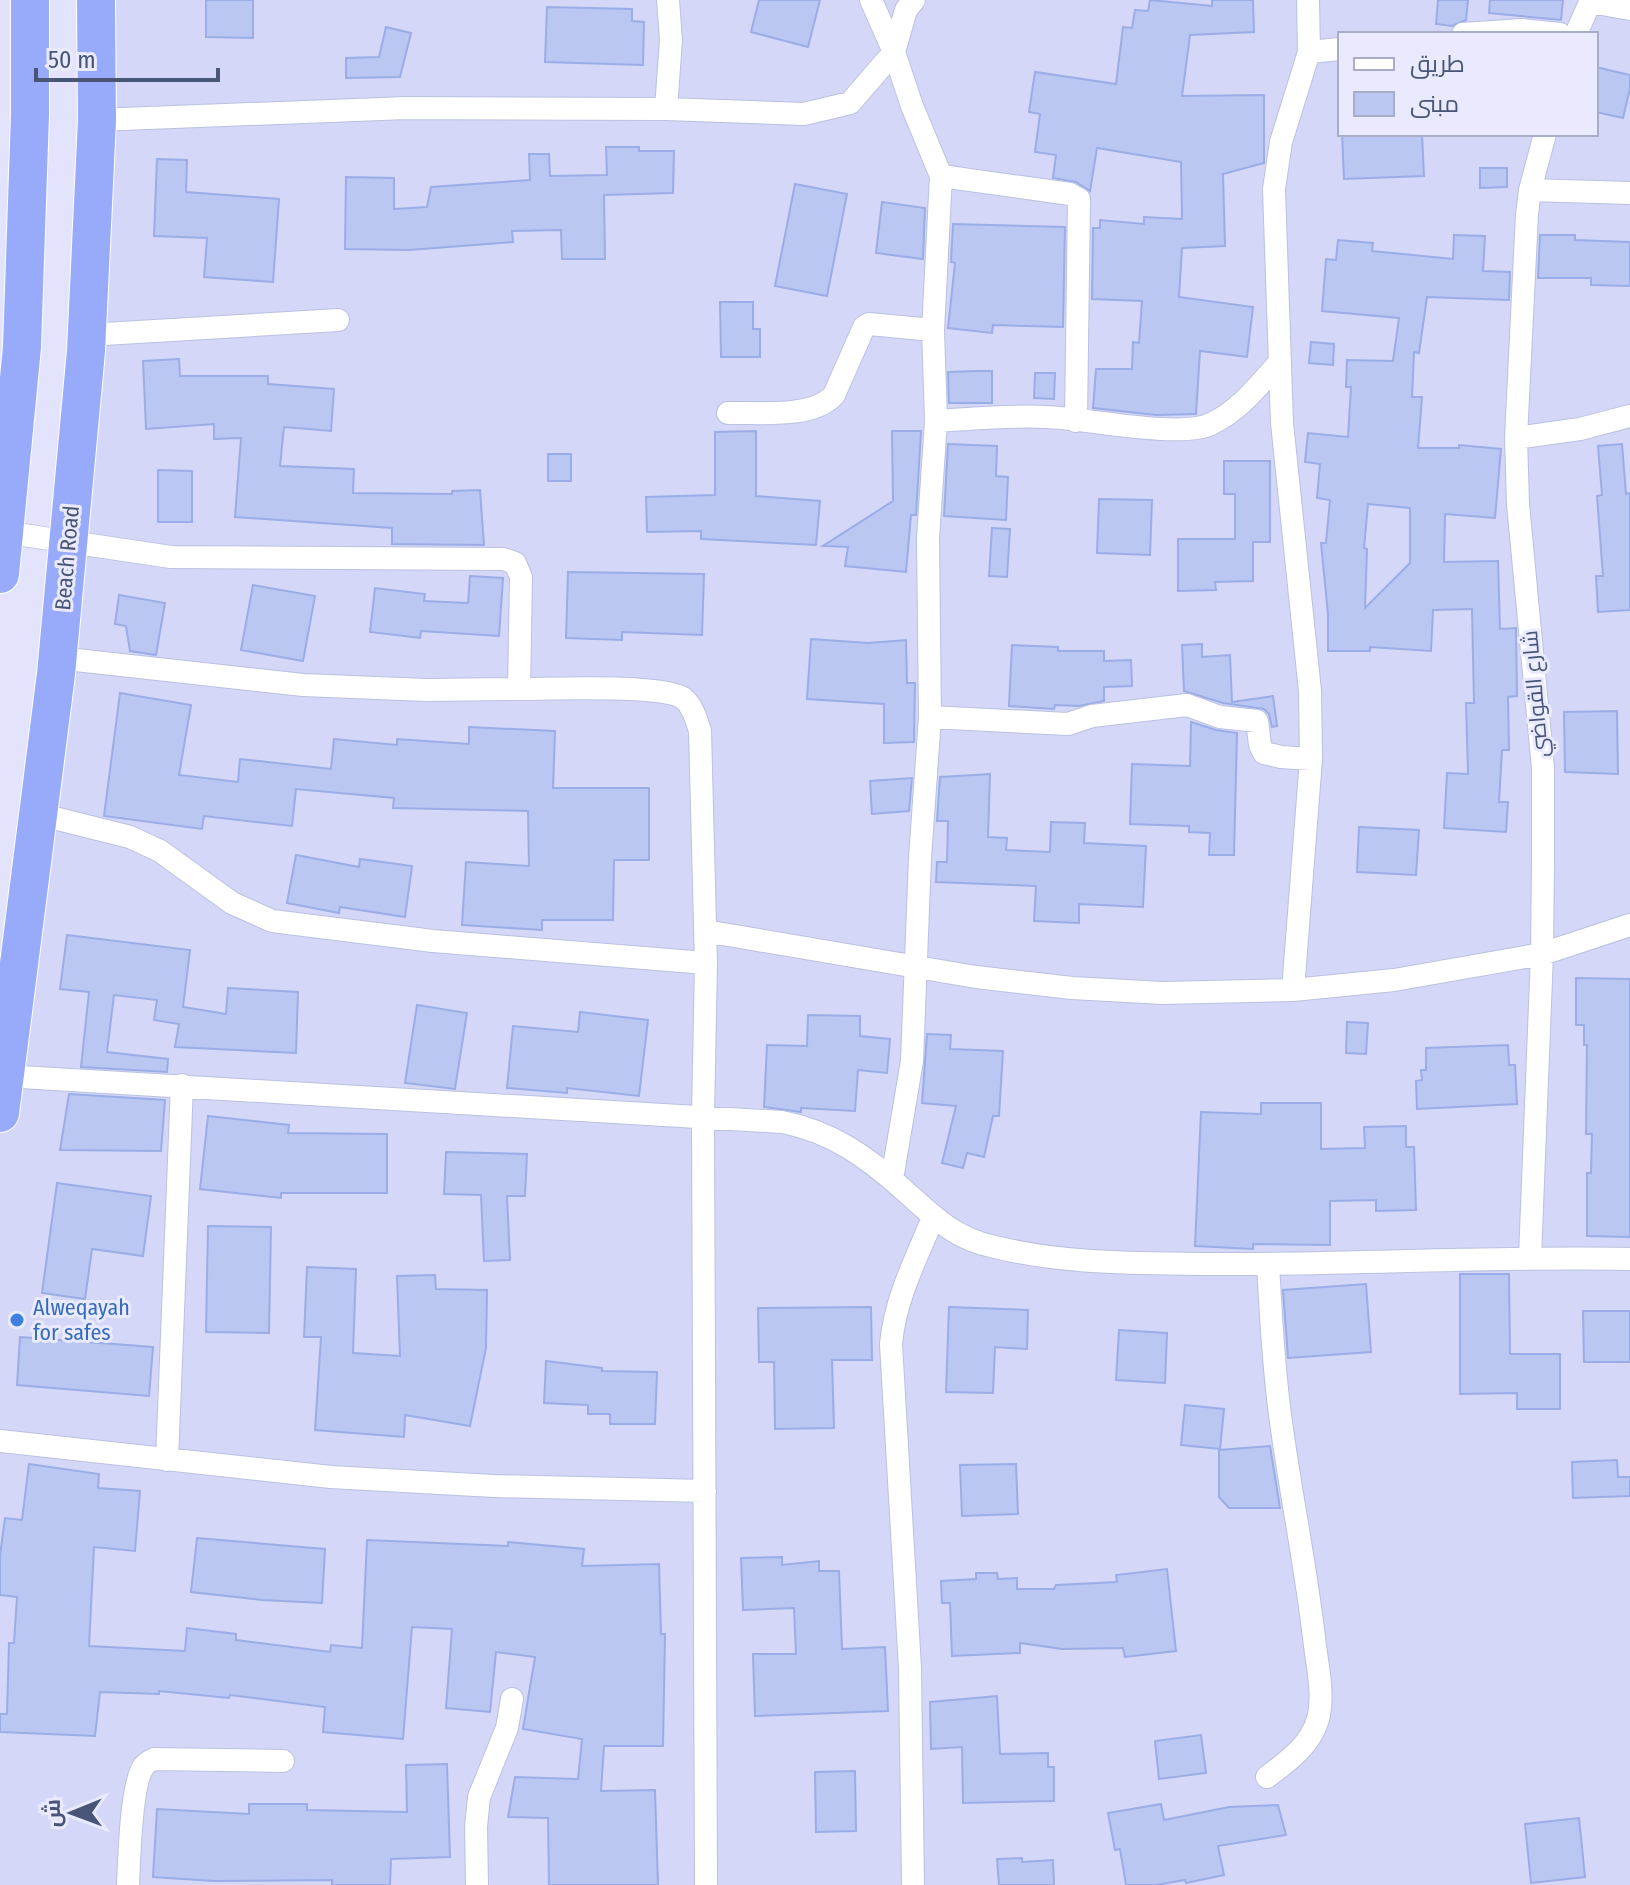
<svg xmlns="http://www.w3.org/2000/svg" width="1630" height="1885" viewBox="0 0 1630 1885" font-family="'Fira Sans Condensed',Cairo,sans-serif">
<rect width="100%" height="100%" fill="#e3e3fd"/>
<path fill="#d4d7f7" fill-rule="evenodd" d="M96 0H1630V1885H0V1113L38 814ZM1340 34H1596V134H1340Z"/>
<path fill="#bac7f3" stroke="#9aade6" stroke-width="2" fill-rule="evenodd" d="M206 0H253V38L206 37Z
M759 0H820L808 47 751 32Z
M1150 0 1212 6V0H1253L1254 32 1190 35 1182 96 1264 95V163L1223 174 1225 246 1182 248 1179 297 1253 307 1247 357 1200 351 1196 414H1194L1156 415 1093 408 1096 369H1132L1133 342 1139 343 1142 301 1092 299 1093 228H1100V220L1144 224V217L1182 219 1181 162 1097 148 1090 191 1076 182 1053 178 1056 155 1035 152 1040 114 1029 112 1035 72 1116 84 1123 27 1132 28 1135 10 1148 11Z
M1438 0H1468L1466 20 1452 26 1436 24Z
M1490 0H1563L1561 20 1489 13Z
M547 7 632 9V21L644 22 643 65 545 62Z
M386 27 411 33 400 77 346 78V58L379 57Z
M1596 67 1630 75V88L1623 118 1596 112Z
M1342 134H1422L1424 176 1344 179Z
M606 147H639V151H674L673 193 604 195 605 259H562L561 230 512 231 513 242 409 250 345 249 346 177 394 178V209L427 207 431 187 530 180 529 154H549L550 176 607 175Z
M157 159 187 160 186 192 279 199 273 282 204 277 207 238 154 236Z
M1480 168H1507V187L1480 188Z
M795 184 847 194 827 296 775 286Z
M882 202 925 208 923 259 876 253Z
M953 224 1065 227 1063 327 993 325 992 333 948 328 955 263 951 262Z
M1454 235 1485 236 1483 271 1510 272 1509 300 1427 297 1419 353 1414 352 1412 397H1422L1418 448H1459V445L1501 449 1495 518 1445 514 1444 562 1498 561 1500 629 1516 628 1517 696 1508 697 1509 750H1502L1499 802H1508L1506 832 1444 828 1447 773 1468 774 1466 703H1474L1472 609 1433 610 1431 651 1370 647V651H1328V614L1321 543H1326L1330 500 1317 498 1320 464 1305 462 1308 433 1348 437 1351 387H1346L1347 360 1393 361 1399 318 1322 311 1326 259 1336 260 1338 240 1373 243 1372 251 1453 259ZM1368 504 1410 508V563L1365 608 1367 549 1364 548Z
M1540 235H1575V240L1630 242V286L1591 285V278H1538Z
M720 302H753V329H760V357H721Z
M1311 342 1334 344 1333 365 1309 363Z
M179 359 180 376H268V384L334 389 331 431 284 427 280 466 354 469 353 493 452 494V491L480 490 484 545 392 544V528L235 517 241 438 214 439V424L146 429 143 361Z
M978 371H992V403H949L948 372Z
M1035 373H1055L1054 399 1034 398Z
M756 431V496L820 501 816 545 701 539V531L647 532 646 497 715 495V432Z
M892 431H921L916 515H911L906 572 845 566 848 547 823 546 893 501Z
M948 444 997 446 996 476 1008 477 1006 520 944 516Z
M1622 444 1626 494 1630 493V610L1598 612 1596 576H1603L1597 496 1602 495 1598 446Z
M548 454H571V481H548Z
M1224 461H1270V542H1253V581L1215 582 1216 590 1178 591V539H1235V494H1224Z
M158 470 192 471V522H158Z
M1099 499 1152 500 1150 555 1097 553Z
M992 528 1010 529 1007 577 989 576Z
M568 572 704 574 702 635 622 632V640L566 638Z
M470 576 503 578 499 636 421 631 420 638 370 632 375 588 425 594 424 601 468 603Z
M253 585 315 596 303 661 241 650Z
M119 595 165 603 156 655 130 651 126 626 115 624Z
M811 639 868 643 906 640 907 683H915L914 742 884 743V704L807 699Z
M1202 644V657L1230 655 1232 702 1273 696 1277 726 1272 727 1269 714 1264 709 1223 703 1184 691 1182 645Z
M1012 645 1058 647V651H1104V661L1131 660 1132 686 1104 687V701L1079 706 1055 705 1054 709 1009 706Z
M120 693 191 705 179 775 238 782 240 759 331 769 334 739 397 745V739L469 744V727L555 731 553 788H649V860H614L613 920H542V930L462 925 466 862 529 866 528 811 393 808 394 798 296 789 292 826 204 816 202 829 104 816Z
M1617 711 1618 774 1565 772 1564 712Z
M1191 722 1216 730 1237 733 1234 855H1209L1210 833 1189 832V826L1130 824 1132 764 1190 766Z
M990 774 988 837 1007 838 1006 850 1050 852 1051 822 1085 823 1084 843 1146 846 1143 907 1079 904V923L1034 921 1036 886 936 882 937 862H947L948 821H937L940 777Z
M912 778 909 811 872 814 870 781Z
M1359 827 1419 830 1416 875 1357 872Z
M296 855 359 867 360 859 412 866 405 917 340 907 339 913 287 903Z
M67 935 190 950 183 1007 226 1014 228 988 298 992 296 1053 175 1047 179 1024 154 1020 157 1000 114 995 107 1052 168 1059 167 1072 81 1067 89 992 60 989Z
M1576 978 1630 979V1237L1587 1236V1173H1591L1592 1134H1586L1587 1045H1584V1025H1576Z
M417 1005 467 1013 455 1089 405 1083Z
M580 1012 648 1020 639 1096 567 1088V1093L507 1088 513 1026 578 1032Z
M808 1015 860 1016V1036L890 1039 887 1073 858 1070 855 1111 801 1108V1112L764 1107 767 1045 807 1046Z
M1347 1022 1368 1023 1366 1054 1346 1053Z
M927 1034 951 1035 950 1049 1003 1051 999 1116H993L984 1157 967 1153 963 1168 942 1163 956 1106 922 1103Z
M1508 1045 1509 1065H1515L1517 1104 1417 1109 1416 1081 1422 1080 1421 1070H1426V1048Z
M69 1094 165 1100 161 1151 60 1150Z
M1261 1103H1321V1149L1365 1148 1364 1127 1406 1126V1147H1414L1416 1210 1376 1211V1200L1330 1201V1245L1253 1244V1249L1195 1246 1201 1112 1261 1114Z
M208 1116 289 1125 288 1133 387 1134V1193H281V1198L200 1189Z
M446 1152 527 1154 525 1196H507L510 1260 484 1261 481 1195 444 1194Z
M57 1183 151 1196 143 1256 92 1249 85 1299 42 1293Z
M208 1226 271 1227 269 1333 206 1332Z
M307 1267 356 1269 353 1353 400 1356 397 1276 435 1275 436 1289 487 1290 486 1348 470 1426 405 1415 404 1437 315 1430 321 1337H304Z
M1460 1274H1509L1510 1354H1560V1409H1517V1393L1460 1394Z
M1366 1284 1371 1352 1288 1358 1283 1290Z
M871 1307 872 1360H832L834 1428 775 1429 774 1362H759L758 1308Z
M949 1307 1028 1310 1027 1349 995 1347 993 1393 946 1392Z
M1583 1311H1630V1362H1584Z
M1119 1330 1167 1333 1165 1383 1116 1380Z
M20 1337 153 1347 149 1396 17 1385Z
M546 1361 602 1368V1371L657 1372 655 1424H610V1414H588V1405L544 1403Z
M1185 1405 1224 1409 1220 1449 1181 1445Z
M1270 1446 1280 1508H1229L1219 1497V1450Z
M1617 1460 1618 1477H1630V1496L1573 1498 1572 1462Z
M29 1464 99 1474 98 1488 140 1491 135 1551 94 1547 89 1646 185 1651 187 1628 236 1634V1640L330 1652 331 1645 362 1648 367 1540 508 1546V1542L584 1549 582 1566 659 1564 661 1634H665L663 1746H604L601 1791 655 1790 658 1885H549L548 1818 508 1817 515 1777 578 1779 582 1739 523 1729 535 1657 496 1652 490 1712 446 1708 452 1629 412 1627 403 1739 323 1732 325 1707 230 1695 229 1698 159 1691V1694L100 1692 95 1736 0 1732V1714H7L9 1643H14L17 1597 0 1595V1555L5 1518 22 1520Z
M1016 1464 1018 1514 962 1516 960 1465Z
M197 1538 325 1549 322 1603 262 1600 191 1592Z
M782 1557V1565L819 1561V1571H839L842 1649 885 1647 888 1711 755 1716 753 1654H796L794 1608 743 1610 741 1558Z
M1167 1569 1176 1651 1125 1657 1123 1648 1062 1649 1020 1643V1653L952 1656 950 1603H942L941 1581 976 1579V1573H997L998 1579 1017 1578V1589H1054L1056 1585 1117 1582 1116 1575Z
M997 1696 1000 1754 1048 1753V1767H1054V1801L963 1803 962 1747 931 1749 930 1702Z
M1201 1735 1206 1773 1159 1779 1155 1741Z
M447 1764 450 1857 391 1859 390 1885H332V1880L214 1881 153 1877 157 1809 249 1814V1804H307V1810L407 1812 406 1765Z
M855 1771 856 1831 816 1832 815 1772Z
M1161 1804 1164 1820 1229 1807 1278 1805 1286 1835 1218 1846 1224 1875 1186 1883 1185 1880 1156 1885H1126L1120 1849 1115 1850 1108 1813Z
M1579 1818 1585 1877 1531 1883 1525 1824Z
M1022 1858V1862L1053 1860 1054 1885H999L997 1859Z"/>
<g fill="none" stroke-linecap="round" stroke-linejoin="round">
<g stroke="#bbc1e0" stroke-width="24">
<path id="minor" d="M871 0 894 52 912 106 941 176 933 330 936 421 928 538 930 717 920 858 912 1061 892 1179
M1591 2 1630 9
M1463 34 1522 30 1560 34
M1576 34 1591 0
M1309 52 1340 49
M666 109 671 40 668 0
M97 120 406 108 666 109 804 114 850 103 894 52 906 10 914 0
M941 176 1070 194 1079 199 1076 421
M1530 190 1630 193
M87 335 338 320
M728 413C759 412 812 419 834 395L864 327 869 324 933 330
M936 421C973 419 1010 415 1047 417 1085 418 1179 439 1211 424 1239 411 1259 385 1279 363
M1516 438 1580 429 1630 416
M3 532 171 557 504 559 515 563 521 577 519 689 426 690 303 685 58 658
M519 689C550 689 662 684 683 698 693 706 696 719 700 731L706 963 703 1116 706 1885
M930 717 1068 724 1092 716 1187 705 1220 717 1257 721 1260 745 1264 753 1281 757 1311 759
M38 814 130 837 160 851 232 903 272 921 433 941 706 963
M705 931 976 977 1072 988 1163 993 1293 990 1394 980 1542 954 1630 925
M1293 990 1311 759 1310 691 1282 423 1274 189 1281 142 1309 52 1308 0
M4 1076 782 1122C831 1131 869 1158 906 1192 933 1216 954 1238 991 1246 1061 1264 1136 1263 1207 1264 1348 1265 1489 1256 1630 1259
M1530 1257 1542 954 1543 861V768L1518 504 1516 438 1527 214 1530 190 1545 134
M0 1441 331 1477 494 1486 705 1491
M167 1460 182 1085
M1267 1777C1288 1761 1310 1746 1318 1719 1324 1697 1318 1668 1315 1646 1307 1573 1292 1501 1282 1429 1274 1374 1271 1319 1268 1264
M128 1885C129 1862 131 1782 144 1766 147 1762 150 1761 154 1759L283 1761
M477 1885 476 1827 479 1797 507 1728 512 1699
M913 1885 910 1668 891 1344C895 1299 916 1259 933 1218"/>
</g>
<g stroke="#fff" stroke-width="40">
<path id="trunk" d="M0 574 22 347 30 115V0
M0 1113 56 674 86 351 97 120 96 0"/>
</g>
<use href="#minor" stroke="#fff" stroke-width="22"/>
<use href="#trunk" stroke="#98abfb" stroke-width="38"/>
</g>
<circle fill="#3f7fe0" stroke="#eaeaff" stroke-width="3" cx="17" cy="1320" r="8"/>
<g text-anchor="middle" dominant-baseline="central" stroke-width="6" stroke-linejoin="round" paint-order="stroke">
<g font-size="22" fill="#485576" stroke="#eaeaff">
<text transform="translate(67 558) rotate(-85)">Beach Road</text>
<text transform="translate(1535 694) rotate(-95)">شارع القواضي</text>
</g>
<g font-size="22" fill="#366cbe" stroke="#eaeaff" text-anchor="start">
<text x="33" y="1307">Alweqayah<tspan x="33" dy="25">for safes</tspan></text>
</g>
</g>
<rect x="1338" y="32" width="260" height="104" fill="#eaeaff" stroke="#a9aec8" stroke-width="2"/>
<rect x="1354" y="58" width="40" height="12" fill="#ffffff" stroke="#a9aec8" stroke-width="2"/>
<text x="1410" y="72" font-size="24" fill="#485576">طريق</text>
<rect x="1354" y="92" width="40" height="24" fill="#bac7f3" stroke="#a9aec8" stroke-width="2"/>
<text x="1410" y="112" font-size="24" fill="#485576">مبنى</text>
<g transform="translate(72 1813) rotate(269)" stroke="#eaeaff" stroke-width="6" paint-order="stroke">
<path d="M0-6L14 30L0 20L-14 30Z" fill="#485576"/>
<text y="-12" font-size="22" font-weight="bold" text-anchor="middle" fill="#485576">ش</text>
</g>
<path d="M36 68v12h182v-12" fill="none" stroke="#485576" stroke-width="4"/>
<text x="48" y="68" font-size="24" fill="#485576" stroke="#eaeaff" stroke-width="6" paint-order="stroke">50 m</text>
</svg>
